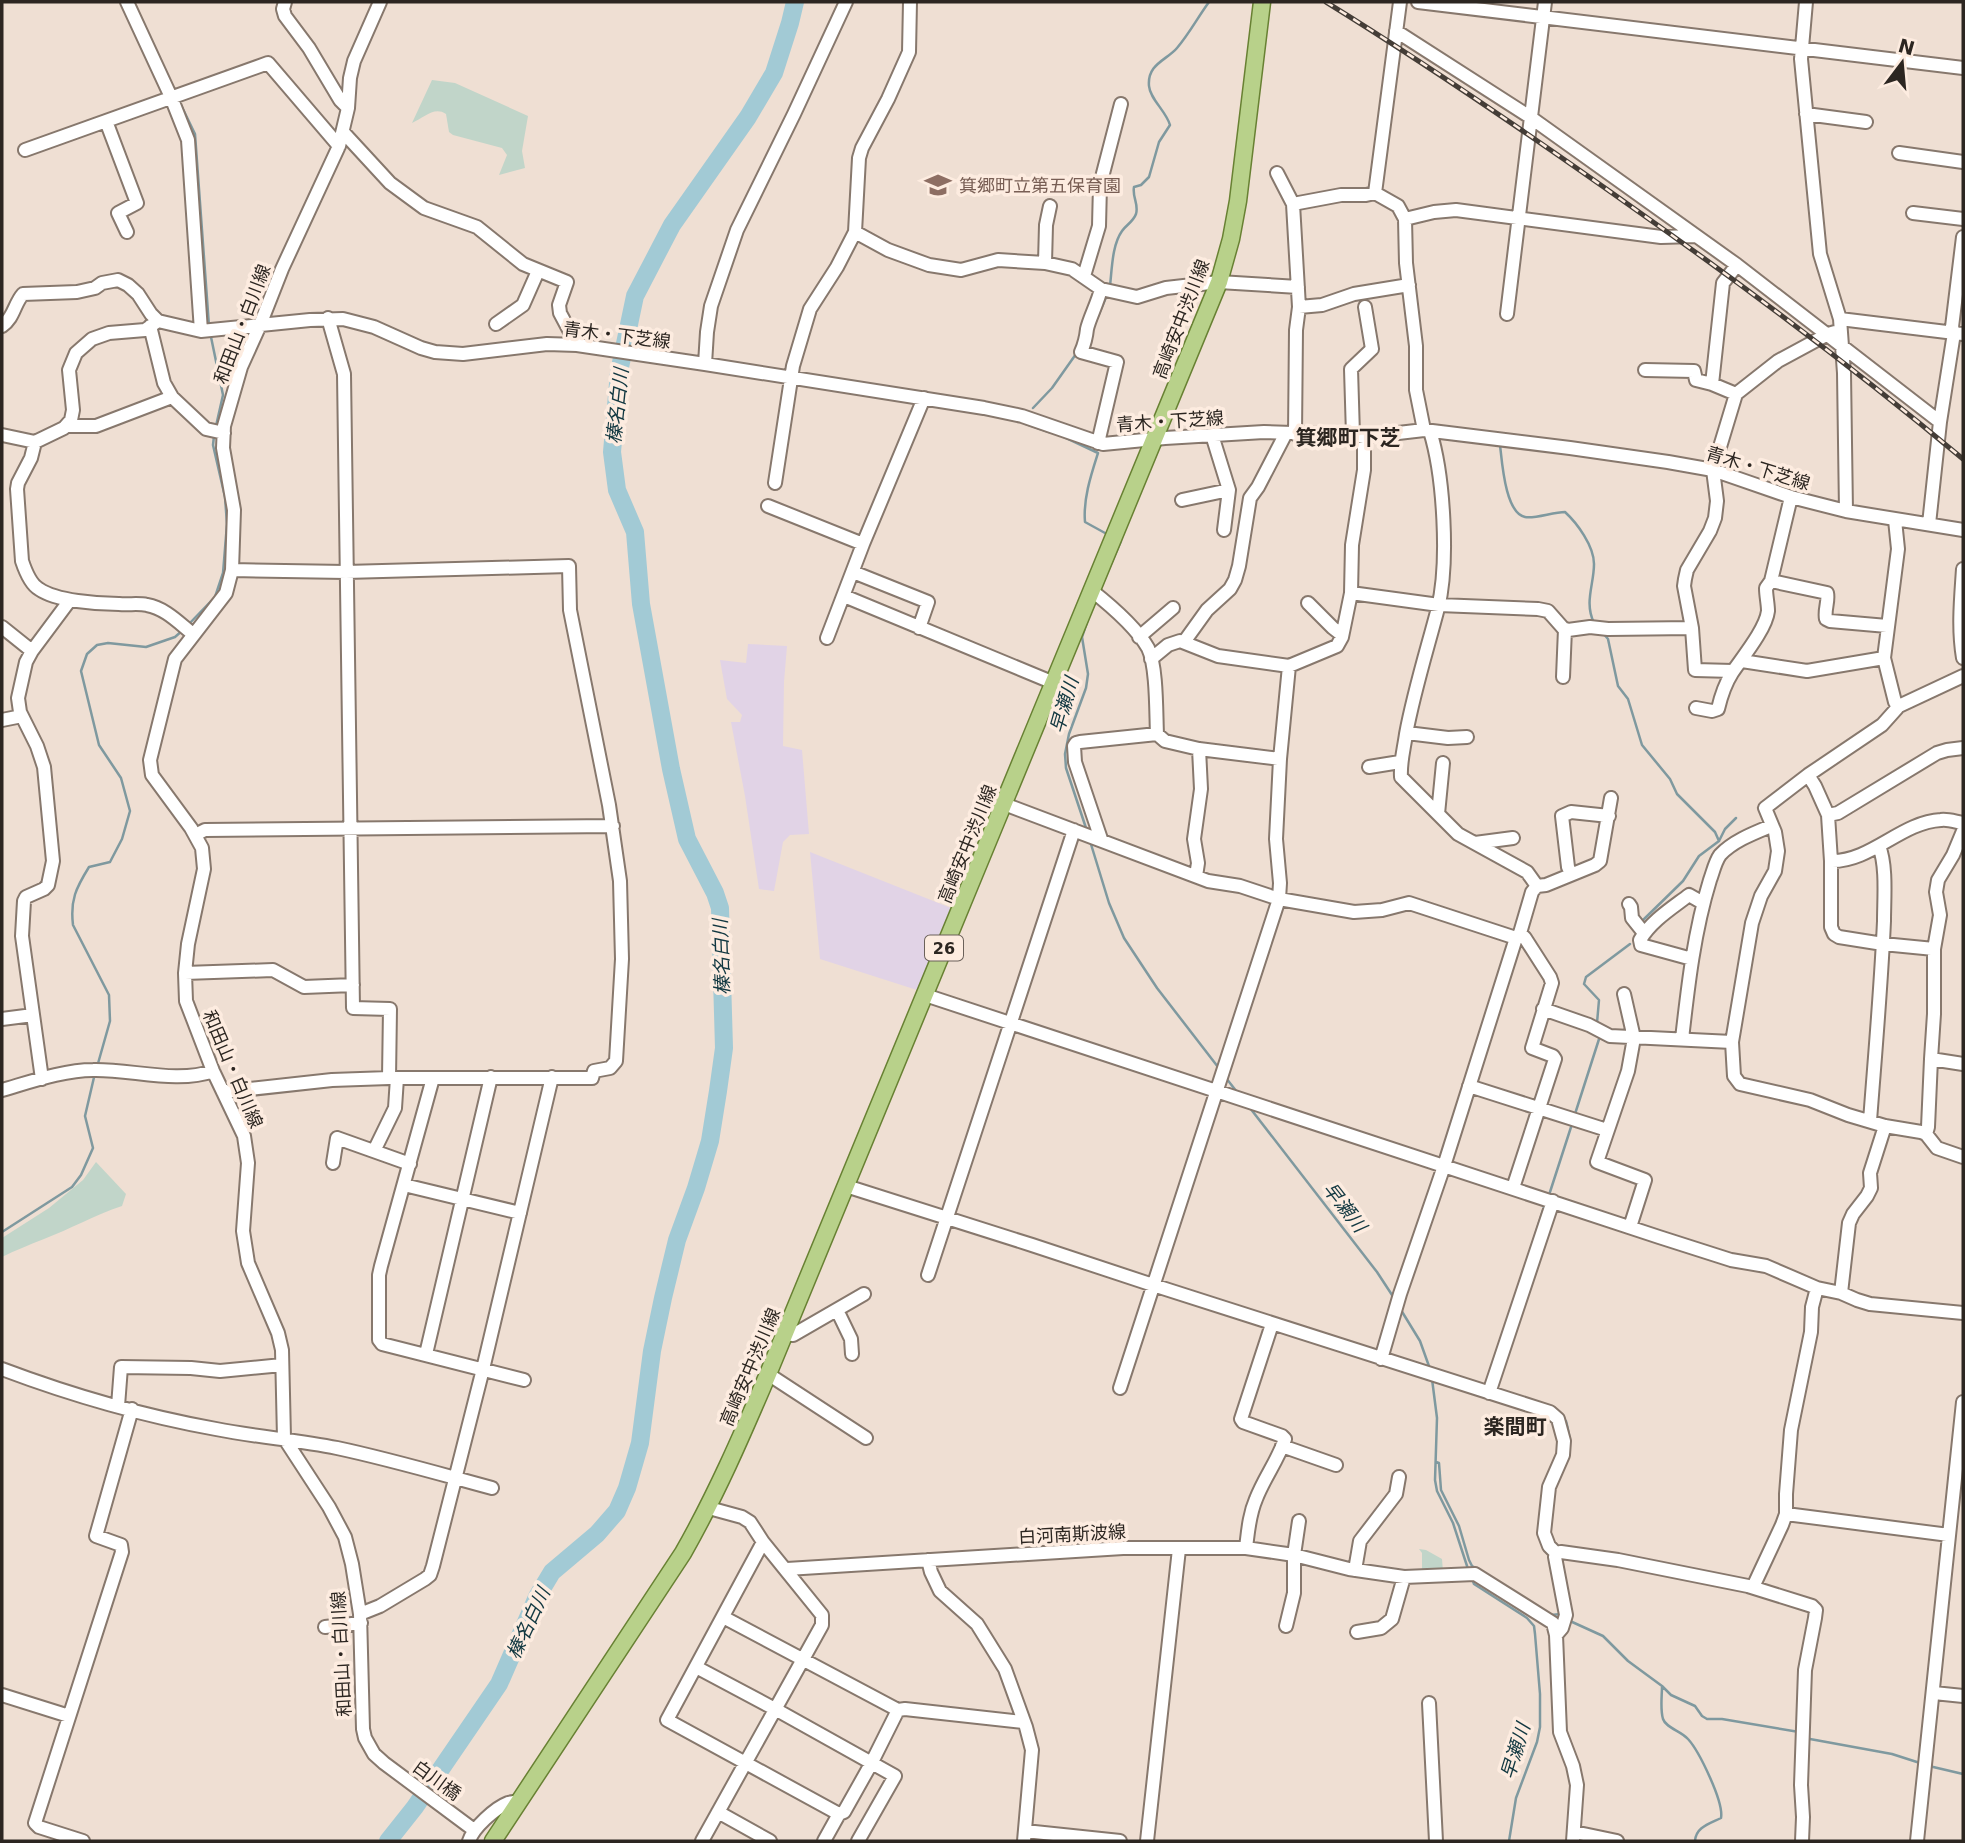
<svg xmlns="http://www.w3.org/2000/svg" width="1965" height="1843" viewBox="0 0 1965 1843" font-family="'DejaVu Sans','Noto Sans JP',sans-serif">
<rect width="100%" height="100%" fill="#efdfd3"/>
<path fill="#e1d3e6" d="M748 644 787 646 784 682 783 746 802 750 809 834 790 835 783 842 774 891 759 889 745 796 731 722H740L742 715 727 699 720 660 746 663Z
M810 852 951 908 917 990 820 959Z"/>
<path fill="#c1d5c9" d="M432 80 455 83 528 116 522 151 525 168 499 175 507 155 502 148 453 135 449 132 446 114C434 106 424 118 412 123Z
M96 1162 126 1194 122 1206C95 1215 70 1229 44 1239 29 1245 16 1250 2 1257V1238L49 1208 83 1180Z
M1419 1549 1426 1550 1442 1559 1443 1572H1422V1553Z"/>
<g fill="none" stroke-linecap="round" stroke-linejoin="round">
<path stroke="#7f999f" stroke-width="2.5" d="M180 103 195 134 209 326
M1110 286C1112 269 1112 245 1122 231 1126 225 1133 222 1136 214 1139 204 1132 197 1134 187L1141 185 1149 177 1159 142 1170 125C1166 111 1150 99 1149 86 1147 64 1167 60 1177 48 1189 34 1198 17 1209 2
M1096 321 1107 295
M211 337 223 395 216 426
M1033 408 1052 388 1076 354
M1026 424 1049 432
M1062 436 1098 453C1091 475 1083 499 1085 522L1105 533
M1500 445C1502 461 1505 513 1525 517 1535 519 1553 512 1565 512 1577 523 1594 546 1594 564 1594 585 1584 602 1594 623
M1104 580 1121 541 1120 538
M188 625 215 597 223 573 227 524 225 497 213 445 214 436
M1603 633 1608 639 1618 686 1628 699 1642 745 1670 779 1677 794 1715 832 1719 841
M1087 831 1066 768 1065 754 1069 734 1086 688 1088 674 1082 637 1088 619
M1090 841 1109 903 1124 938 1157 988 1218 1067
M1640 923 1683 881 1699 856 1719 841 1725 829 1736 818
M1597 1023 1599 1000 1584 984 1586 977 1630 944
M97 1067 110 1021 109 995 73 925C70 900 76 888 89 867L110 862 122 839 130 811 121 778 99 745 81 671 87 654 97 645 108 643 146 647 175 637 183 630
M1226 1078 1237 1092
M1250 1108 1377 1272 1394 1298
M1575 1114 1600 1036
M1550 1192 1572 1124
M2 1232 72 1187 81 1175 93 1148 85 1116 95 1073
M1523 1273 1544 1207
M1401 1310 1420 1341 1430 1369
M1432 1379 1437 1418 1435 1480 1437 1491 1453 1523 1468 1569
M1566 1421C1569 1432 1571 1442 1569 1452
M1436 1462 1439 1463 1441 1490 1459 1526 1469 1560 1472 1566 1478 1569
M1472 1578 1474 1584 1527 1618 1534 1626 1535 1634 1540 1694V1727L1537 1742 1516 1798 1509 1841
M1549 1614 1551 1615 1561 1614
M1570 1621 1603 1636 1628 1661 1662 1686C1662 1696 1660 1709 1663 1719 1666 1728 1681 1731 1688 1739 1699 1751 1724 1802 1721 1818 1709 1824 1696 1827 1695 1841
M1662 1686 1671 1695 1695 1706 1702 1716 1707 1719H1722L1799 1732
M1810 1739 1892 1754 1920 1763
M1929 1766 1963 1774"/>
<path stroke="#a2cad5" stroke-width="18" d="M388 1841 415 1807 499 1684 537 1597 552 1572 597 1534 617 1511 627 1488 640 1443 652 1351 663 1298 677 1240 696 1188 710 1141 718 1091 724 1048 720 908 715 893 687 839 671 769 641 604 635 532 617 490 612 452 619 372 635 296 672 225 748 117 774 73 790 23 795 2"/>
<g stroke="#87786d" stroke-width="16">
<path id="minor" d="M127 2 171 97 188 140 201 331
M285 2 283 9 285 16 309 48 340 100 348 108
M380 2 354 61 350 78 348 108 339 146 282 269 260 325 241 367 224 426 223 448 234 510 232 570 226 593 175 659 150 760 152 775 191 828 202 848 204 869 188 944 185 973 186 1001 213 1071 244 1136 248 1163 243 1231 248 1263 278 1333 282 1350 284 1438 329 1507 345 1537 352 1564 360 1614 363 1729 365 1738 374 1754 384 1763 474 1830
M1400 2 1375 193 1398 206 1405 219 1406 263 1416 346V390L1424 430
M1418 2 1963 68
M1806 2 1801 59 1820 254 1840 319 1844 373 1846 511
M1396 31 1530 117 1737 265 1940 422
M1806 114 1866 122
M106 121 137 203 118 213 127 232
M343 132 390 183 424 208 477 227 523 264 567 282 559 305 560 313 577 345
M25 150 268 63 339 146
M1899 153 1963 162
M1277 173 1293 204 1299 307 1296 330 1295 434
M1293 204 1341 195H1366L1375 193
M1913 213 1963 219
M1405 219 1434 212 1456 210 1661 237 1695 236
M855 232 888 250 929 265 961 270 998 260 1045 263 1072 269 1101 289 1137 297 1166 288 1219 282 1298 287
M1045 263 1046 225 1050 206
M1084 276 1099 226 1100 185 1121 104
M1299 307 1322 305 1354 294 1409 285
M1507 314 1545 2
M328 318 344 374 353 1008 390 1009 389 1078
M1840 319 1963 334
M158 321 145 330 109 333 92 339 76 353 69 370 73 410 71 420 64 428 35 442 31 458 18 483 17 489 22 561C25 570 30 584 39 589 56 601 98 604 119 604 129 605 138 603 147 605 165 608 179 623 193 634
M496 324 523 305 538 271
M2 326C14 318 14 304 23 294L77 292 95 288 102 283 118 280 128 285 138 294 151 314 158 321 201 331 310 320 343 319 374 327 421 348 435 352 463 354 547 344 577 345 705 364 984 408 1022 416 1103 444 1165 438 1264 432 1353 435 1364 437 1424 430 1570 448 1668 462 1713 470 1791 497 1846 511 1963 530
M150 326 164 383 172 397
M705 364 707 332 711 306 737 230 794 114 846 2
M1645 370 1694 371 1696 380 1712 384
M1736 394 1712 384 1723 283 1737 265
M68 426H96L172 397 206 429 224 433
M2 435 35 442
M1353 435 1351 369 1372 349 1365 307
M1098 443 1117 362 1081 352C1085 343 1086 339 1087 329 1089 319 1098 302 1101 289
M775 483 793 366 810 309 837 267 855 232 859 158 862 148 888 99 909 52 910 2
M1182 500 1229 490 1212 435
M768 506 863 544
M1895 520 1898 549 1884 658 1895 702 1899 706
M1929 524 1940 422 1954 333 1952 327 1963 237
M1224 530 1229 490
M1963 569C1961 599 1958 628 1963 658
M853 572 928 602 919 628
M1771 581 1827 593C1829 601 1824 610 1826 619L1830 621 1887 626
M1091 590C1110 605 1136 627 1148 648 1157 666 1156 713 1157 734L1165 741 1199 749 1280 759
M1351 593 1439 605 1538 609 1548 611 1563 628 1568 630 1590 627 1608 629 1692 628
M844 596 1054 683
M1308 603 1333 628 1342 635
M2 627 32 651
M1139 637 1173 608
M827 638 863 544 924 398
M1184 642 1207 610 1230 589 1235 580 1239 566 1250 498 1258 487 1286 433
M1151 659 1168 645 1180 641 1218 656 1289 666 1337 646 1342 637 1351 593 1352 545 1364 470V437
M1742 661 1807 671 1884 658
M1733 671 1695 670 1692 628 1684 586 1685 579 1687 570 1710 531 1715 518 1717 501 1713 470 1736 394 1778 361 1828 334 1835 332
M1963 676 1899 706 1882 725 1808 775 1765 808 1775 832 1778 851 1775 871 1761 896 1752 923 1732 1042 1734 1076 1740 1084 1810 1100 1848 1115 1885 1126 1921 1132 1926 1134 1937 1148 1963 1157
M1563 677 1565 629
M1696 708 1712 711 1718 709C1721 696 1725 684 1732 673 1742 658 1766 629 1768 611 1768 604 1766 596 1766 588L1771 581 1791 497
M2 720 22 716
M1407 733 1448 738 1467 737
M1369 767 1400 762
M1808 775 1815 786 1828 815 1831 861V927L1834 934 1839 937 1883 944 1934 949
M1004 804 1208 881 1240 886 1279 899 1354 912 1382 910 1409 903 1516 938
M1438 814 1443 763
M1828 815 1838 813 1937 753 1947 750 1963 748
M195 835 205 830 613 826
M1101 839 1075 762 1074 746 1076 743 1080 742 1157 734
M1475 843 1513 838
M1831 861C1871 862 1901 822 1941 820 1948 819 1956 822 1963 823
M1571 874 1568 867 1562 816 1571 812 1609 816
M1196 876 1198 863 1194 839 1201 789 1199 749
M1537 886 1546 885 1595 865 1600 861 1611 798
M1629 904 1631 907 1632 918 1644 933
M1692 959 1641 945 1640 940C1651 921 1672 908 1689 895L1703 903
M185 973 273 970 304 987 353 985
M1624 994 1634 1038 1628 1071 1597 1162 1645 1180 1630 1227
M925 995 1659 1237 1731 1260 1766 1266 1817 1288 1841 1293 1857 1300 1870 1304 1963 1313
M1543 1009 1589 1025 1610 1036 1732 1042
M2 1019 33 1015
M1682 1039C1688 986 1694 932 1710 880 1713 872 1715 862 1720 855 1733 841 1754 833 1771 826
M1931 1059 1963 1064
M433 1078 381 1266 379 1275V1340L382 1344 524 1380
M42 1079 22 936 24 901 26 897 44 889 48 885 53 861 44 767 37 746 20 712 18 698 26 662 32 651 70 600
M1469 1086 1607 1130
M2 1090C30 1082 64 1070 93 1070 131 1069 177 1084 213 1071
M223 1092 332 1080 389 1078H592L594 1071 610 1068 616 1061 622 959 620 881 609 805 570 610 569 566 346 572 232 570
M1870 1121C1875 1055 1881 988 1884 921 1884 899 1887 866 1879 846
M1926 1134 1928 1127 1931 1059 1934 1014V949L1940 915 1936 892 1938 880 1953 855 1963 831
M374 1151 395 1108 397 1078
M333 1163 337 1138 410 1164
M404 1185 520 1213
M846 1186 1032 1245 1153 1285 1550 1412 1558 1419 1564 1441 1563 1455 1549 1487 1544 1533 1549 1546 1556 1553
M1513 1188 1555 1059 1553 1056 1532 1048 1552 983 1550 977 1525 938 1520 933
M928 1275 1074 830
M1841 1293 1849 1223 1853 1214 1867 1196 1871 1188 1870 1173 1885 1126
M837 1310 851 1339 852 1354
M785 1334 793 1335 864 1294
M426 1354 491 1077
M1381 1359 1400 1294 1444 1166 1516 938 1520 933 1532 892 1537 886 1527 872 1458 834 1401 777C1400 762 1404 749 1406 734 1414 691 1427 650 1438 608 1449 563 1444 476 1430 431
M2 1369C71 1395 144 1416 216 1429 257 1437 297 1440 337 1448 389 1459 440 1474 492 1488
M768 1374 866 1438
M1120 1388 1279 899 1280 883 1276 839 1280 759 1289 666
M1489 1393 1553 1201
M118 1406 121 1367 191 1368 220 1371 282 1365
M1282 1446 1336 1465
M1786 1514 1949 1535
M763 1542 667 1720 839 1814
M1246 1548C1248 1532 1249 1515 1256 1499 1264 1478 1278 1460 1285 1439L1282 1436 1243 1422 1241 1419 1272 1324
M928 1560 931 1572 940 1591 977 1624 1005 1669 1026 1727 1032 1750 1024 1841
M787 1569 1123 1548H1246L1294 1555 1349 1569 1404 1577 1475 1574 1553 1623 1556 1635 1560 1732 1573 1766 1577 1785 1573 1841
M1355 1570 1360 1541 1396 1494 1399 1477
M1753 1587 1782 1525 1786 1514V1494L1791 1430 1811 1332 1812 1307 1817 1288
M360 1614 380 1606 425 1579 430 1575 433 1566 483 1369 552 1077
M723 1617 898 1710 871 1764 844 1812 839 1814 824 1841
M1286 1626 1294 1593V1555L1299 1521
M325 1627 361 1623
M1357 1632 1381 1628 1392 1619 1404 1577
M1556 1635 1562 1628 1566 1615 1555 1557 1556 1553 1561 1552 1618 1560 1748 1586 1812 1606 1816 1610 1815 1618 1805 1670 1801 1785 1803 1817 1802 1841
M696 1667 775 1709 895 1776 858 1841
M1934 1693 1963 1696
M2 1695 69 1716
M1429 1703 1436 1841
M898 1710 905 1709 1023 1722
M718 1812 770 1841
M1025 1831 1120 1841
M1574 1832 1617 1841
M83 1841 39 1827 35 1823 122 1552 121 1545 96 1536 132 1409
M469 1841C473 1828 495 1808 508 1803 511 1802 516 1802 520 1801
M702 1841 822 1625V1615L763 1542 750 1522 742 1517 709 1508
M1147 1841 1179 1549
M1917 1841 1963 1402"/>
</g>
<g stroke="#688133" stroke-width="19">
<path id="major" d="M493 1841 683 1553C716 1495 742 1435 768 1374L1219 282 1231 239 1238 201 1262 2"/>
</g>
<use href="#minor" stroke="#fff" stroke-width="12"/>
<use href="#major" stroke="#b8d18a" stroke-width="16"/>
<g stroke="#443d37" stroke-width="5">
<path id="rail" d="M1326 2C1433 68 1536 139 1639 212 1750 290 1859 372 1963 459"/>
</g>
<use href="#rail" stroke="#fdece0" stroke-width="2.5" stroke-dasharray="8" stroke-linecap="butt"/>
</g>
<defs>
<g id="school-bare" transform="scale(2.1)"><path d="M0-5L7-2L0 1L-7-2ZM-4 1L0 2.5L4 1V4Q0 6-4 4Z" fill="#8d6e63" stroke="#fdece0" stroke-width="2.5" paint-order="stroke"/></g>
</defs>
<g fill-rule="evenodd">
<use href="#school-bare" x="938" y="185"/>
</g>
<g text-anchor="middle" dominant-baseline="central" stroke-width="7" stroke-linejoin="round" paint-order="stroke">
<rect fill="#fdece0" stroke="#6b615a" stroke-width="2" x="925" y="935.5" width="38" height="25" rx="5"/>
<g font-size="16" font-weight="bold" fill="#2c2621">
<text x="944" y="948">26</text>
</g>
<g font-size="18" fill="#785e54" stroke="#fdece0" text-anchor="start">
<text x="959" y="185">箕郷町立第五保育園</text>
</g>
<g font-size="18" fill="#2c2621" stroke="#fdece0">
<text transform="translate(1181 319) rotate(-69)">高崎安中渋川線</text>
<text transform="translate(242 324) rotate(-69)">和田山・白川線</text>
<text transform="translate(617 335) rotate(7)">青木・下芝線</text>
<text transform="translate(1170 421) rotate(-4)">青木・下芝線</text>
<text transform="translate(1758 468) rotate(17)">青木・下芝線</text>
<text transform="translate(967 844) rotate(-68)">高崎安中渋川線</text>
<text transform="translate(233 1069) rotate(67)">和田山・白川線</text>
<text transform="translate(750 1367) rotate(-67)">高崎安中渋川線</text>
<text transform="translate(1072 1534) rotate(-3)">白河南斯波線</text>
<text transform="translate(341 1654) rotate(-93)">和田山・白川線</text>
<text transform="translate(437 1780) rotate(36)">白川橋</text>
</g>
<g font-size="19" font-style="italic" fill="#123841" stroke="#fdece0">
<text transform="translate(617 406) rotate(-84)">榛名白川</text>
<text transform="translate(1064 705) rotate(-74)">早瀬川</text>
<text transform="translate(721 957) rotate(-92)">榛名白川</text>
<text transform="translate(1345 1207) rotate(52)">早瀬川</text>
<text transform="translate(528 1623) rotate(-65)">榛名白川</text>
<text transform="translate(1515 1751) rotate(-73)">早瀬川</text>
</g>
<g font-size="21" font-weight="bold" fill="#2c2621" stroke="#fdece0">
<text x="1348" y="438">箕郷町下芝</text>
<text x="1515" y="1427">楽間町</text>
</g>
</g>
<rect width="1965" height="1843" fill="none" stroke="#2c2621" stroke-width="7"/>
<g transform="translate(1902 63) rotate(16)" stroke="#fdece0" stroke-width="5" paint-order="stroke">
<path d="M0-5L12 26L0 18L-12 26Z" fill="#2c2621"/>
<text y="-10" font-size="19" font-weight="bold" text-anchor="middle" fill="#2c2621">N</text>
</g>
</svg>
